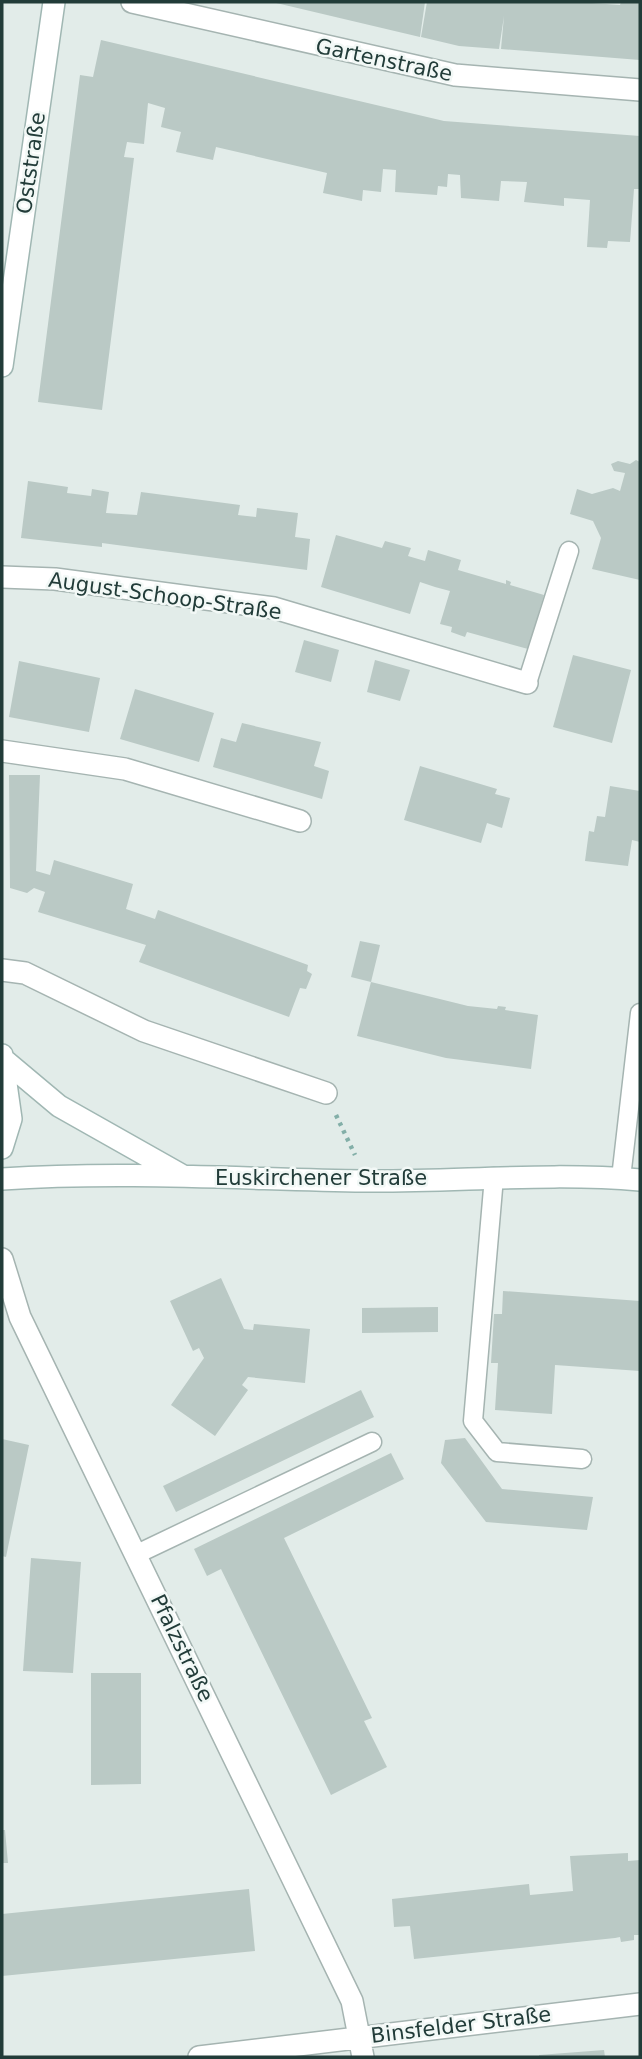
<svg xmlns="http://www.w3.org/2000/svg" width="642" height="2059" viewBox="0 0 642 2059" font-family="'DejaVu Sans',sans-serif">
<rect width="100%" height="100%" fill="#e2ece9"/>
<path fill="#bac9c5" d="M272 2H425L420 37Z
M427 2H578L620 5 621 2H640V60L501 49 504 16 499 49 459 46 421 37Z
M101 40 444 121 640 136V189H634L630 242 608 241 607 248 587 247 590 200 564 198V206L524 202 527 182 501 181 499 201 461 198 460 175 448 174 447 187 438 186 437 195 395 192 396 170 383 169 381 192 363 190 362 201 323 193 327 173 216 147 213 160 176 152 181 132 161 127 165 108 148 103 144 144 127 142 124 157 134 158 102 410 38 402 80 75 93 77Z
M636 460 640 462V580L592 569 601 538 593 521 570 514 577 489 592 494 613 488 620 491 625 473 614 471 611 464 618 461 630 464Z
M28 481 68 487 67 493 91 496 92 489 109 492 106 513 121 514 137 515 141 492 240 505 238 515 256 517 257 508 298 513 295 537 310 539 307 570 117 545 102 543V547L21 538Z
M336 535 382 548 385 541 411 548 408 556 425 561 428 550 461 560 458 570 506 584V580L511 582 510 585 544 595 528 649 467 632 465 637 451 632 452 627 440 624 450 591 435 587 420 582 410 614 321 587Z
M304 640 339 650 331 682 295 672Z
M573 655 631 670 612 743 553 727Z
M375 660 410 670 400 701 367 692Z
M19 661 100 678 89 732 9 717Z
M135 689 214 713 199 762 120 739Z
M242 723 321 742 314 766 329 771 322 799 213 767 221 738 236 742Z
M420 766 497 789 495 794 510 798 502 828 487 823 481 843 404 820Z
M9 775H40L36 871 50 875 54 860 133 884 126 909 155 919 158 910 308 965 307 971 312 974 306 989 300 988 289 1017 139 962 146 945 38 912 45 892 34 888 27 893 10 888Z
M610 786 640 791V842L632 840 628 866 585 861 589 831 594 832 597 816 605 817Z
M360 941 380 945 371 982 351 977Z
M371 982 468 1006 497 1009 498 1006 506 1007 505 1010 538 1015 531 1069 446 1058 357 1036Z
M221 1278 244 1329 253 1330 254 1324 310 1329 305 1383 248 1377 242 1385 248 1390 215 1436 171 1405 204 1358 199 1348 193 1351 170 1301Z
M503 1291 640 1301V1371L555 1365 552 1414 495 1410 498 1363H491L494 1314H502Z
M438 1307V1332L362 1333V1308Z
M361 1390 374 1417 176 1512 163 1486Z
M465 1438 502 1489 593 1497 587 1530 486 1522 441 1463 445 1440Z
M2 1439 29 1445 6 1557 2 1556Z
M391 1453 404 1479 284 1538 372 1718 364 1721 387 1767 331 1795 221 1569 207 1576 194 1549Z
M31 1558 81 1562 73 1673 23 1671Z
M91 1673H141V1784L91 1785Z
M2 1830H5L8 1863H2Z
M628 1853V1861L640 1860V1935H634V1940L621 1942 620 1937 615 1938 414 1959 410 1926 394 1927 392 1899 529 1884 530 1895 573 1891 570 1856Z
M249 1889 255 1951 2 1976V1914Z
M604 2050 605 2057H539V2055Z"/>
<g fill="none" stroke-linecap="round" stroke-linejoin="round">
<g stroke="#a5b4b1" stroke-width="21">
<path id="lane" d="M527 683 569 551
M494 1177 473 1421 497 1452 582 1459
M621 1178 640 1013
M137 1554 372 1442"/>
</g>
<g stroke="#a5b4b1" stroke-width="24">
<path id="street" d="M132 2 455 75 640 90
M2 577 55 579 274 608 527 683
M2 751 125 769 300 821
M2 970 25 973 144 1031 326 1093
M2 1259 20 1317 352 2001 363 2057
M199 2057 640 2004"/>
</g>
<g stroke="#a0b7b3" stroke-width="24">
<path id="secondary" d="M2 366 54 2
M2 1055 11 1119 2 1148
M3 1059 59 1106 183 1176
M2 1179C122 1171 243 1179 364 1181 456 1182 548 1172 640 1180"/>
</g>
<path stroke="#83afa8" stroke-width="4.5" stroke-dasharray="3.5 5" stroke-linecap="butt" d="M336 1115 355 1155"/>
<use href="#lane" stroke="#fff" stroke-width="18"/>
<use href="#street" stroke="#fff" stroke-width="21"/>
<use href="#secondary" stroke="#fff" stroke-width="21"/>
</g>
<g text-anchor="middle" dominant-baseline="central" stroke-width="5" stroke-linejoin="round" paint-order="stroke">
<g font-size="21" fill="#223c39" stroke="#f2f8f6">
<text transform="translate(384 60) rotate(12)">Gartenstraße</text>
<text transform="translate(31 163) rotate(-82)">Oststraße</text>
<text transform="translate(165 596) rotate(8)">August-Schoop-Straße</text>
<text x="321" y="1178">Euskirchener Straße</text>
<text transform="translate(182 1648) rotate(64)">Pfalzstraße</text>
<text transform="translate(461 2025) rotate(-7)">Binsfelder Straße</text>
</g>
</g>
<rect width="642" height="2059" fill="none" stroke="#223c39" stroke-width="7"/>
</svg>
